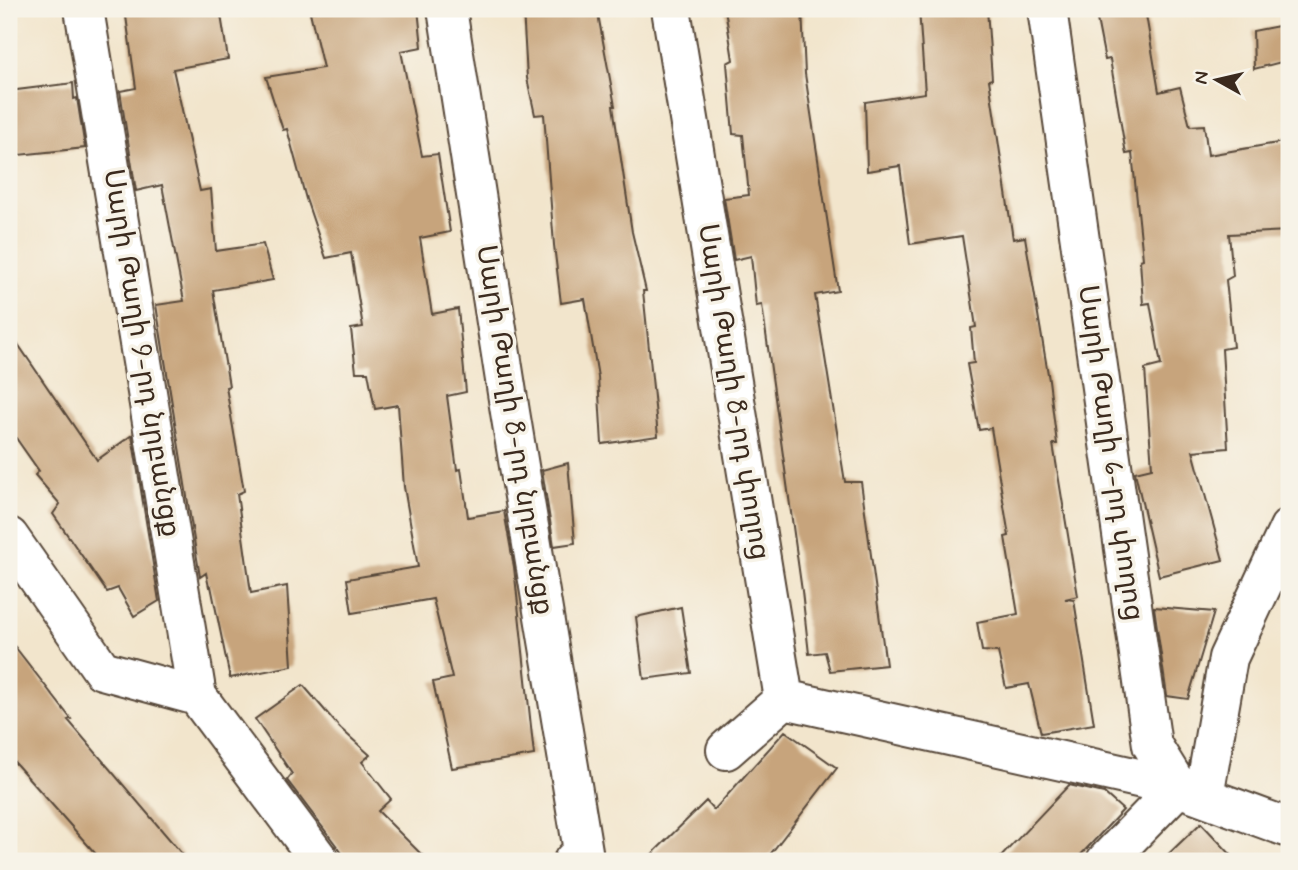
<svg xmlns="http://www.w3.org/2000/svg" width="1298" height="870" viewBox="0 0 1298 870" font-family="Mynerve,'Noto Sans Armenian',sans-serif">
<rect width="100%" height="100%" fill="#f7f3e8"/>
<filter id="ink" filterUnits="userSpaceOnUse"><feTurbulence type="fractalNoise" baseFrequency=".0143" numOctaves="2"/><feDisplacementMap in="SourceGraphic" scale="14" xChannelSelector="R" yChannelSelector="G"/><feConvolveMatrix kernelMatrix="1 2 1 2 8 2 1 2 1" color-interpolation-filters="sRGB"/></filter>
<filter id="wash" filterUnits="userSpaceOnUse"><feTurbulence type="fractalNoise" baseFrequency=".00686" numOctaves="4" result="noise"/><feDisplacementMap in="SourceGraphic" scale="28" xChannelSelector="R" yChannelSelector="G"/><feGaussianBlur stdDeviation="1.57" result="paint"/><feColorMatrix in="noise" values="0 0 0 0 0 0 0 0 0 0 0 0 0 0 0 0 0 1.4 0 .05"/><feComposite in="paint" operator="in"/></filter>
<g filter="url(#wash)">
<rect width="100%" height="100%" fill="#f2e5cc"/>
<g id="blocks">
<path fill="#c7a47b" d="M125 9H220L228 59 173 69 200 191 211 189 216 251 263 244 273 280 213 290 229 386 226 387 244 491 237 494 251 593 287 586 292 666 230 678 211 586 209 587 206 573 200 577 156 305 184 301 162 185 136 191 120 91 136 88Z
M330 9H418L422 47 401 51 422 156 438 154 450 232 420 238 432 314 458 309 466 392 447 396 457 470 461 469 468 517 504 511 514 567 534 755 452 768 433 682 452 678 433 599 352 613 347 579 418 567 404 487 398 405 375 409 368 372H356L351 329 363 327 351 253 326 258 306 199 287 129 283 130 266 77 323 68 310 12Z
M523 9H597L615 106H613L632 232 646 291H643L658 436 602 444 598 377 585 299 561 303 554 245 544 114 535 115 527 78Z
M725 9H802L805 74 838 291 815 295 845 482H861L886 665 830 671 825 652 809 654 802 591 762 305 756 306 751 256 734 260 724 198 749 195 743 135 733 134 727 63 733 60Z
M919 9H987L992 79 989 80 1013 239 1025 237 1049 380 1057 444H1053L1078 596 1065 599 1074 600 1094 724 1041 733 1029 684 1006 688 998 652 982 651 977 622 1018 614 1005 537 1009 536 991 428 979 430 967 364 974 363 971 328 976 327 962 236 910 244 900 166 867 171 865 102 925 93Z
M1095 9H1145L1159 92 1180 87 1190 126 1204 125 1208 155 1289 141V231L1229 234 1233 276 1226 280 1233 347 1222 349 1228 448 1193 451 1223 560 1159 576 1135 472 1152 468 1145 369 1161 365 1150 303 1143 304 1140 260 1143 259 1132 153 1126 154 1110 59 1105 60Z
M1289 24V60L1254 69 1253 31Z
M73 83 74 99 77 98 85 148 9 156V91Z
M9 331 97 460 132 435 159 601 134 616 118 588 107 592 53 514 60 504 35 475 39 471 9 428Z
M568 463 575 543 554 546 542 470Z
M681 607 691 673 644 679 636 617Z
M1154 607 1214 612 1188 699 1167 696Z
M9 639 71 719 68 720 188 861H102L9 756Z
M303 685 340 728 370 755 362 762 391 799 378 811 428 861H348L287 780 292 774 255 719Z
M785 731 837 768 765 861H645L706 801 714 810Z
M1069 785 1104 793 1123 810 1075 861H997Z
M1201 823 1237 861H1161Z"/>
</g>
</g>
<g filter="url(#ink)">
<use href="#blocks" fill-opacity="0" stroke="#564638" stroke-width="2"/>
<g fill="none" stroke-linecap="round" stroke-linejoin="round">
<g stroke="#564638" stroke-width="42">
<path id="minor" d="M84 9 197 696
M447 9 510 412 583 851 573 861
M671 9 784 699
M1047 9 1152 745 1178 787 1106 861
M9 537 102 670 197 696 320 861
M784 699 1178 787 1289 828
M726 750 784 699
M1204 796 1228 658 1289 528"/>
</g>
<use href="#minor" stroke="#fff" stroke-width="38"/>
</g>
</g>
<g text-anchor="middle" dominant-baseline="central" stroke-width="7" stroke-linejoin="round" paint-order="stroke">
<g font-size="28" fill="#3b2a1e" stroke="#f7f3e8">
<text transform="translate(141 353) rotate(81)">Սարի Թաղի 9-րդ նրբանցք</text>
<text transform="translate(733 392) rotate(81)">Սարի Թաղի 8-րդ փողոց</text>
<text transform="translate(514 430) rotate(81)">Սարի Թաղի 8-րդ նրբանցք</text>
<text transform="translate(1110 453) rotate(82)">Սարի Թաղի 6-րդ փողոց</text>
</g>
</g>
<rect width="1298" height="870" fill="none" stroke="#f7f3e8" stroke-width="35"/>
<g transform="translate(1217 80) rotate(278)" stroke="#f7f3e8" stroke-width="5" paint-order="stroke">
<path d="M0-5L12 26L0 18L-12 26Z" fill="#3b2a1e"/>
<text y="-10" font-size="19" font-weight="bold" text-anchor="middle" fill="#3b2a1e">N</text>
</g>
</svg>
